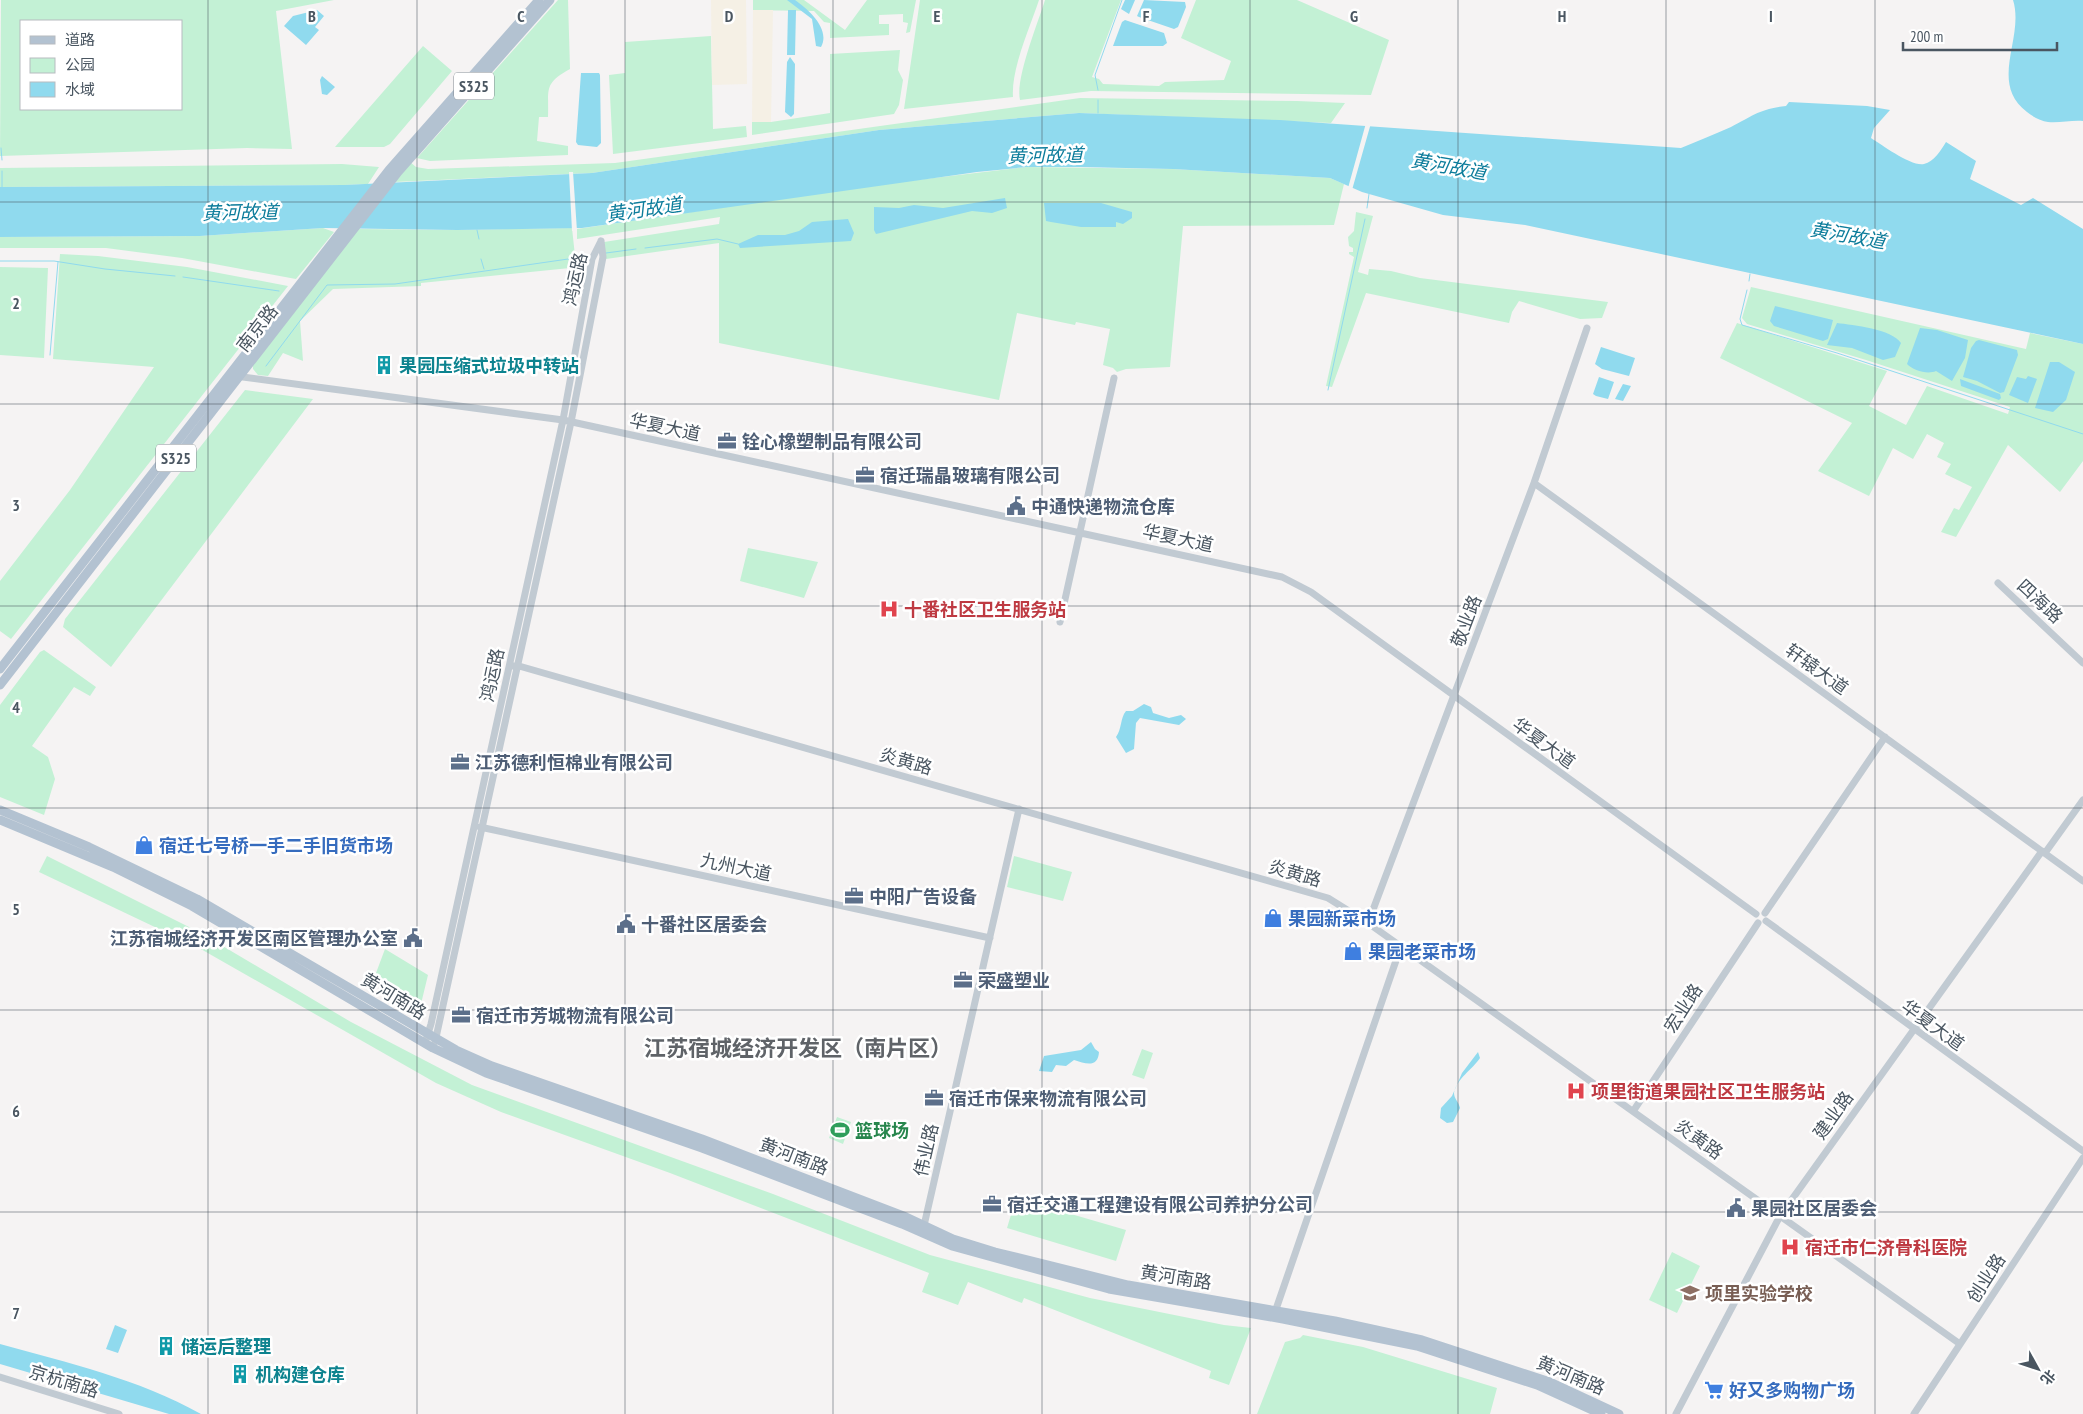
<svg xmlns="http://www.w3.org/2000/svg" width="2083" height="1414" viewBox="0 0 2083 1414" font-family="'PT Sans Narrow','Noto Sans SC',sans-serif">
<rect width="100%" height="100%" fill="#f5f3f3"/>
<path fill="#c3f1d5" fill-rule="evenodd" d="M1 0H334L276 11 292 149 247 148 0 156ZM21 21H181V109H21Z
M558 0H568L570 69C543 84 549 89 548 117H539L537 141 568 146V155L430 161 417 158Z
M753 0H804L845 30 867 0H916L910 32 906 33 908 23 903 22V14L879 15V24H889V35L830 38V23L824 22 814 11 753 10Z
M920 0H1039C1030 27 1011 69 1013 97L904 109Z
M1045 0H1121L1092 77 1099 79 1103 84 1159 86 1165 82 1224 80 1231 61 1181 38 1196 0H1297L1389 40 1371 95 1091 91 1020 100C1015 79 1038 23 1045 0Z
M711 36 713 129 746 126 747 137 613 154 609 75 625 73V42Z
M423 46 452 71 390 144 384 147H335Z
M900 50 898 70 903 80 899 105 894 114 752 135V122H771L830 113V54Z
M1080 98 1297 101 1345 103 1331 123 1079 113 879 130 592 173 394 182 410 162 416 167 428 169 615 163Z
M342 164 379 167 368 184 344 185 0 187V168Z
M1027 167 1173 169 1330 178 1344 184 1334 225 1183 226 1170 367 1126 369 1117 372 1113 368 1103 365 1110 329 1076 322 1075 325 1017 313 999 400 719 343V243L606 259 604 242 719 224 720 217 577 239V229L874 185Z
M1356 212 1373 216 1358 272 1368 275 1369 269 1391 271 1420 278 1608 302 1602 318 1580 319 1519 301 1512 312 1509 323 1366 293 1332 387 1326 386 1354 257 1349 254V252H1353V248L1349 246 1348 237 1354 231Z
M323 228 334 232 296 279 182 258 106 248H0V237L200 236Z
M572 228 576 265 571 295 570 268 421 283V286L333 289 300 321 303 361 283 353 268 376 258 375 253 369V365L358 229 457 230Z
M60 254 98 256 187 267 288 286 11 639 0 631V581L70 490 154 367 53 359Z
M0 267 48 268 44 358 0 355Z
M1751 287 2026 349 2030 333 2083 344V461L2060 492 2008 445 1956 537 1941 532 1954 508 1959 510 1972 487 1945 474 1951 464 1937 457 1944 443 1927 434 1913 459 1893 448 1869 496 1818 471 1852 423 1720 358 1737 323 1887 371 1869 406 1906 425 1927 386 2008 414 2010 407 1866 360 1747 324 1742 318Z
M245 390 313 399 111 667 63 627 65 619Z
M748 548 818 562 804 598 740 581Z
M44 650 96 687 90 696 74 687 32 746 48 757 55 779 44 815 0 797V705L40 652Z
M47 856 199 932 351 1022 472 1085 773 1194 930 1255 1090 1298 1224 1325 1251 1328 1229 1385 1209 1378 1211 1371 1024 1298 1022 1303 968 1282 958 1305 922 1292 929 1273 670 1173 501 1112 436 1083 199 948 39 872Z
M1014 856 1072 872 1063 901 1007 887Z
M385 949 428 975 420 1008 373 981Z
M1142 1049 1153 1053 1144 1079 1132 1075Z
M837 1117 851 1122 843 1144 829 1138Z
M1016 1198 1126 1230 1116 1261 1007 1228Z
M1672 1252 1700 1266 1677 1313 1649 1300Z
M1303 1335 1363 1347 1497 1388 1490 1414H1257L1285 1342 1300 1338Z"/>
<path fill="#f5f0e5" d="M711 0H746L747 84 712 85Z
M753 10H773L771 122H752Z"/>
<path fill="#90daee" d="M787 0H795C808 9 831 29 821 47L816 46 812 19Z
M1125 0H1135L1129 14 1121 9Z
M1144 0 1185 2 1186 7 1178 27 1174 29 1139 17 1137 16Z
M2013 0H2083V121C2072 120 2060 123 2048 122 2041 121 2033 117 2027 112 1988 82 2025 38 2013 0Z
M317 10 324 16 315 27 319 30 306 45 284 26 293 16Z
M788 10H796L795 55H787Z
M1125 20 1164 33 1167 43 1163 46H1113L1122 22Z
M790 57 795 64 794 114 791 117 785 112 787 62Z
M581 73H599L600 75 601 143 597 147 578 145 576 142Z
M322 76 335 87 327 95 322 94 320 80Z
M1789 102 1867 106 1890 110 1874 128 1871 138C1882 145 1912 167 1924 164 1934 162 1941 150 1946 142L1976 161 1970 179 2021 205 2033 198 2083 229V344L1525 225 1443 215 1362 192 1330 178 1173 169 1079 167H1027L977 172 582 228 457 230 323 228 200 236 0 237V187L344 185 592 173 879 130 1079 113 1280 120 1681 148C1698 141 1715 134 1731 127 1753 116 1759 109 1786 106Z
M1005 198 1007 208 992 213 972 211 876 234 874 230V207L899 208 914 205 943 208Z
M1044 203H1101L1132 212V218L1123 224 1116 222V227H1081L1051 222 1046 221Z
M848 219 854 233 851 241 740 248 738 244 758 235H785L799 231 812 222Z
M1775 306 1833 320 1828 339 1823 341 1774 326 1770 321Z
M1837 323C1853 325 1892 329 1901 343L1895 357 1883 360 1852 348 1827 345Z
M1920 328 1937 330 1968 340 1965 358 1952 381 1936 371C1927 375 1913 370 1907 364Z
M1979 340 2017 350 2018 355 2004 392 2000 393 1977 381 1963 377 1971 348 1976 341Z
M1601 347 1635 358 1629 376 1602 369 1595 364Z
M2050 362H2059L2075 372 2066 400 2053 412 2035 408Z
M2028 376 2037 379 2028 403 2009 395 2017 377 2026 379Z
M1599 377 1614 382 1608 399 1596 396 1593 394Z
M1960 379 2000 394 2001 398 1999 400 1961 386Z
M1623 384 1631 386 1623 401 1615 399Z
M1144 704 1151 707 1153 713 1169 718 1181 715 1186 719 1179 725 1140 718 1136 723 1134 749 1126 753 1116 737C1122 729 1120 718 1126 711H1133Z
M1091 1042 1095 1049 1099 1052C1098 1068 1086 1064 1074 1060L1066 1066 1056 1065 1052 1072 1039 1071 1044 1056 1081 1050Z
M1478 1052 1480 1058C1473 1069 1456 1079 1454 1093 1454 1099 1459 1102 1460 1108L1453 1122 1447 1123 1440 1118 1441 1108 1452 1096 1462 1073Z
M115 1325 127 1330 118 1353 106 1349Z
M0 1344C68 1363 139 1379 201 1414H169L0 1364Z"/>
<path fill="#f5f3f3" d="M1366 123H1371L1352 190 1348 188Z
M569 172H573L577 231H572Z"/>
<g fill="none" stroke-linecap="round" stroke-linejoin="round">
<path stroke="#90daee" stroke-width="1" d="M1098 90 1095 75 1122 0
M1098 100V113
M1 148 2 160
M2 171V188
M1367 208 1369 194
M477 230 479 239
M645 248 717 239 738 244
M606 253 636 249
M481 259 484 269
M0 261H54L105 269 175 276
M183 277 279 291
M1749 281 1750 274
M1747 290 1740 319 1742 325 1837 353 2083 434
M50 355 58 262
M266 366 327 285 395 284 589 256
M1328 390 1365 219"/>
<path stroke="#c1cad2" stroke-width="7" d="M235 376 563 420 1282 577 1311 592 1756 914
M1534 483 2083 881
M1998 583 2083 663
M1060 622 1114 378
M510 666H519L1328 898 1368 923 1960 1344
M480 827 990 938
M2045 853 2083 800
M1765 913 1885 737
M1766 921 2083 1151
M1368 923 1534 483 1587 328
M435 1042 571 422 603 257 601 241
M425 1043 431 1024 563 420 592 259 601 241
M1634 1110 1758 923
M923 1230 1019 809
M1274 1315 1401 946
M0 1377 119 1414
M1676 1414 1780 1216 2042 851
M1914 1414 2083 1158"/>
<path stroke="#b3c2d1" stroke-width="9" d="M0 669 389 170 539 0
M0 685 398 172 550 0
M0 810 89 847 197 899 456 1050 492 1066 702 1139 906 1217 953 1239 995 1252 1128 1285 1335 1321 1422 1340 1550 1382 1619 1414
M0 820 113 867 192 906 433 1048 486 1073 702 1148 902 1224 952 1246 1109 1289 1283 1319 1417 1346 1537 1385 1601 1414"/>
</g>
<path fill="none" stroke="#4a5661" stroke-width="1" stroke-opacity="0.55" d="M208 0V1414M417 0V1414M625 0V1414M833 0V1414M1042 0V1414M1250 0V1414M1458 0V1414M1666 0V1414M1875 0V1414M0 202H2083M0 404H2083M0 606H2083M0 808H2083M0 1010H2083M0 1212H2083"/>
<defs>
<g id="building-bare" transform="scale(1.5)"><path d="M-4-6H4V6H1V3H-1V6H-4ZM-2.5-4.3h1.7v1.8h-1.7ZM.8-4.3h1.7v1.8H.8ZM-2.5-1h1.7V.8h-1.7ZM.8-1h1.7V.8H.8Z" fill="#0f9aa8" stroke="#fff" stroke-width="2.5" paint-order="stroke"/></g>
<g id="office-bare" transform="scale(1.5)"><path d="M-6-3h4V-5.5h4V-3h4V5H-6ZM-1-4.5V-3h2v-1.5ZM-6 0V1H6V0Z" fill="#5c6f8a" stroke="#fff" stroke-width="2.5" paint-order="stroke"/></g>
<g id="civic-bare" transform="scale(1.5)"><path d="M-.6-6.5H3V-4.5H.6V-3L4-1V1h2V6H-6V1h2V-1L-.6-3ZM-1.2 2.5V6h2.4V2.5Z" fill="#5c6f8a" stroke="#fff" stroke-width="2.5" paint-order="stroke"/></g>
<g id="hospital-bare" transform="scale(1.5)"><path d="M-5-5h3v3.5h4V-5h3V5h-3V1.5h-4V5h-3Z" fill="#e0444e" stroke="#fff" stroke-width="2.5" paint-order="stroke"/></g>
<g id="shop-bare" transform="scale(1.5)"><path d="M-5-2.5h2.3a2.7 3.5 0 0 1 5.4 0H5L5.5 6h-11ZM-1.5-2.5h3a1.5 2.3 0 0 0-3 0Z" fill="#3f7fe0" stroke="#fff" stroke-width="2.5" paint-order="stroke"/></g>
<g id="stadium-bare" transform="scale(1.5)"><path d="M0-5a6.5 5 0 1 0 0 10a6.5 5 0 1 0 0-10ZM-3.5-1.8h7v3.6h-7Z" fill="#2e9e5b" stroke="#fff" stroke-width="2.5" paint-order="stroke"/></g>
<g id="school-bare" transform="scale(1.5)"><path d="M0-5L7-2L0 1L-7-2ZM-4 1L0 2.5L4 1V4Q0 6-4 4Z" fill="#8d6e63" stroke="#fff" stroke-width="2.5" paint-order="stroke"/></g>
<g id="supermarket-bare" transform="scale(1.5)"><path d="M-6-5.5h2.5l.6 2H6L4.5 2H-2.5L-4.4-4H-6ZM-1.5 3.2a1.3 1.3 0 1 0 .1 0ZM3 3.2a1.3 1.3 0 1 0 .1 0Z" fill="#3f7fe0" stroke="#fff" stroke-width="2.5" paint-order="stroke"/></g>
</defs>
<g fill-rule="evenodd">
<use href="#building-bare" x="384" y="365"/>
<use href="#office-bare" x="727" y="441"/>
<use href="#office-bare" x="865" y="475"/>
<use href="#civic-bare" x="1016" y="506"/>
<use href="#hospital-bare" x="889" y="609"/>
<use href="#office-bare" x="460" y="762"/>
<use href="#shop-bare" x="144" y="845"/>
<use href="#office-bare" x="854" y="896"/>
<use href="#shop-bare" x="1273" y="918"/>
<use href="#civic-bare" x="626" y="924"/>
<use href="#civic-bare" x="413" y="938"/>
<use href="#shop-bare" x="1353" y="951"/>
<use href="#office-bare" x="963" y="980"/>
<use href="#office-bare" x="461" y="1015"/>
<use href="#hospital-bare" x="1576" y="1091"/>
<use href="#office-bare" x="934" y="1098"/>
<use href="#stadium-bare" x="840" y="1130"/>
<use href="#office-bare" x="992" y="1204"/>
<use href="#civic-bare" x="1736" y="1208"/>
<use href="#hospital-bare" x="1790" y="1247"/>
<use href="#school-bare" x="1690" y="1293"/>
<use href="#building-bare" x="166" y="1346"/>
<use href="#building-bare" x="240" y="1374"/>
<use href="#supermarket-bare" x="1714" y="1390"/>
</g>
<g text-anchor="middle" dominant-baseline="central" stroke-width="5" stroke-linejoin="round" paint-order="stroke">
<g fill="#fff" stroke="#808990" stroke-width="1">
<rect x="454" y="72.5" width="40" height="27" rx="4"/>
<rect x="156" y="444.5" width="40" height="27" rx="4"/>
</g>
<g font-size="16" font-weight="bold" fill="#4a5661">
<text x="474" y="86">S325</text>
<text x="176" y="458">S325</text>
</g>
<g font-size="18" fill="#4a5661" stroke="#fff">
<text transform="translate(575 279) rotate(-77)">鸿运路</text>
<text transform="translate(257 328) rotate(-52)">南京路</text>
<text transform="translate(665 427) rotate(12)">华夏大道</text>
<text transform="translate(1178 538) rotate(12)">华夏大道</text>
<text transform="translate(2040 601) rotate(43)">四海路</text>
<text transform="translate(1466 621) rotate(-69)">敬业路</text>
<text transform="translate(1817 669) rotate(36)">轩辕大道</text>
<text transform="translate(492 675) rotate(-78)">鸿运路</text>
<text transform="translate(1544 743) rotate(36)">华夏大道</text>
<text transform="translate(906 761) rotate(16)">炎黄路</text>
<text transform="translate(736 867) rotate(12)">九州大道</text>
<text transform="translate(1295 873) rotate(16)">炎黄路</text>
<text transform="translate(394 996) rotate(31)">黄河南路</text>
<text transform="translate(1683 1008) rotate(-57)">宏业路</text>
<text transform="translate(1933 1025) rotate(36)">华夏大道</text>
<text transform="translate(1833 1115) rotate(-54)">建业路</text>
<text transform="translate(1699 1139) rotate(36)">炎黄路</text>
<text transform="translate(926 1150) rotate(-77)">伟业路</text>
<text transform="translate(794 1156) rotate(21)">黄河南路</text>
<text transform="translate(1176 1277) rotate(9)">黄河南路</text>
<text transform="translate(1986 1278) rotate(-57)">创业路</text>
<text transform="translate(1571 1375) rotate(23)">黄河南路</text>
<text transform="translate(64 1381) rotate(17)">京杭南路</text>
</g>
<g font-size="18" font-weight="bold" fill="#0d838f" stroke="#fff" text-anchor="start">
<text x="399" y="365">果园压缩式垃圾中转站</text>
<text x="181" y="1346">储运后整理</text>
<text x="255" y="1374">机构建仓库</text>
</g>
<g font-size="18" font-weight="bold" fill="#4e5e75" stroke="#fff" text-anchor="start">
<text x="742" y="441">铨心橡塑制品有限公司</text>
<text x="880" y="475">宿迁瑞晶玻璃有限公司</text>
<text x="1031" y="506">中通快递物流仓库</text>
<text x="475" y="762">江苏德利恒棉业有限公司</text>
<text x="869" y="896">中阳广告设备</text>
<text x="641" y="924">十番社区居委会</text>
<text x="398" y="938" text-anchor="end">江苏宿城经济开发区南区管理办公室</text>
<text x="978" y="980">荣盛塑业</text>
<text x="476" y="1015">宿迁市芳城物流有限公司</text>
<text x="949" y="1098">宿迁市保来物流有限公司</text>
<text x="1007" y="1204">宿迁交通工程建设有限公司养护分公司</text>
<text x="1751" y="1208">果园社区居委会</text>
</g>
<g font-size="18" font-weight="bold" fill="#be3a42" stroke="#fff" text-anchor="start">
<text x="904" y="609">十番社区卫生服务站</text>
<text x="1591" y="1091">项里街道果园社区卫生服务站</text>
<text x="1805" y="1247">宿迁市仁济骨科医院</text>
</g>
<g font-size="18" font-weight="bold" fill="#366cbe" stroke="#fff" text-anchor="start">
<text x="159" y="845">宿迁七号桥一手二手旧货市场</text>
<text x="1288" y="918">果园新菜市场</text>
<text x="1368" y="951">果园老菜市场</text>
<text x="1729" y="1390">好又多购物广场</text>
</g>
<g font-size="18" font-weight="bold" fill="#27864d" stroke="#fff" text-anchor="start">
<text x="855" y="1130">篮球场</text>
</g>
<g font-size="18" font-weight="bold" fill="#785e54" stroke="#fff" text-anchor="start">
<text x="1705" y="1293">项里实验学校</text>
</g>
<g font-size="19" font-style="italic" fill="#0c7c9b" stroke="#fff">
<text transform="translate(1045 155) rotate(-1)">黄河故道</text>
<text transform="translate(1449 166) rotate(10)">黄河故道</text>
<text transform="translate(644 209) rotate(-8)">黄河故道</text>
<text transform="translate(240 212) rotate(-1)">黄河故道</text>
<text transform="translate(1848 235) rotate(10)">黄河故道</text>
</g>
<g font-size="22" font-weight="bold" fill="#5f6368" stroke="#fff">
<text x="798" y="1048">江苏宿城经济开发区（南片区）</text>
</g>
</g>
<g font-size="16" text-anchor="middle" font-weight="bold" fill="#4a5661" stroke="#fff" stroke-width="5" stroke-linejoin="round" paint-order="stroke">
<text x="312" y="22">B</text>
<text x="521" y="22">C</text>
<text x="729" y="22">D</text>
<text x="937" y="22">E</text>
<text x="1146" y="22">F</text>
<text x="1354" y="22">G</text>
<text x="1562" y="22">H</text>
<text x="1771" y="22">I</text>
<text x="16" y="309">2</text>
<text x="16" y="511">3</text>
<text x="16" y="713">4</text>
<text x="16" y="915">5</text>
<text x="16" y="1117">6</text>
<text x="16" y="1319">7</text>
</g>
<rect x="20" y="20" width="162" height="90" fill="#ffffff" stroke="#b7bbc0"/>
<rect x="30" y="36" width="25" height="8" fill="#b3c2d1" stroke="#b7bbc0"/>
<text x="65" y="45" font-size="15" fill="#4a5661">道路</text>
<rect x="30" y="58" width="25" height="15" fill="#c3f1d5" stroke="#b7bbc0"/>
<text x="65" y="70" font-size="15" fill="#4a5661">公园</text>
<rect x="30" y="82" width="25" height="15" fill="#90daee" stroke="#b7bbc0"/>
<text x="65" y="95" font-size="15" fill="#4a5661">水域</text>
<g transform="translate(2038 1369) rotate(130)" stroke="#ffffff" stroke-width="4" paint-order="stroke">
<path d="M0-4L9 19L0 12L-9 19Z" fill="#4a5661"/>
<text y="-8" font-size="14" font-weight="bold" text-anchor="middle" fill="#4a5661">北</text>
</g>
<path d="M1903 42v8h154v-8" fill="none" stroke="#4a5661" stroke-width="2.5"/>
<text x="1910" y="42" font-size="15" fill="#4a5661" stroke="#ffffff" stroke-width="4" paint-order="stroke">200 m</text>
</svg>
